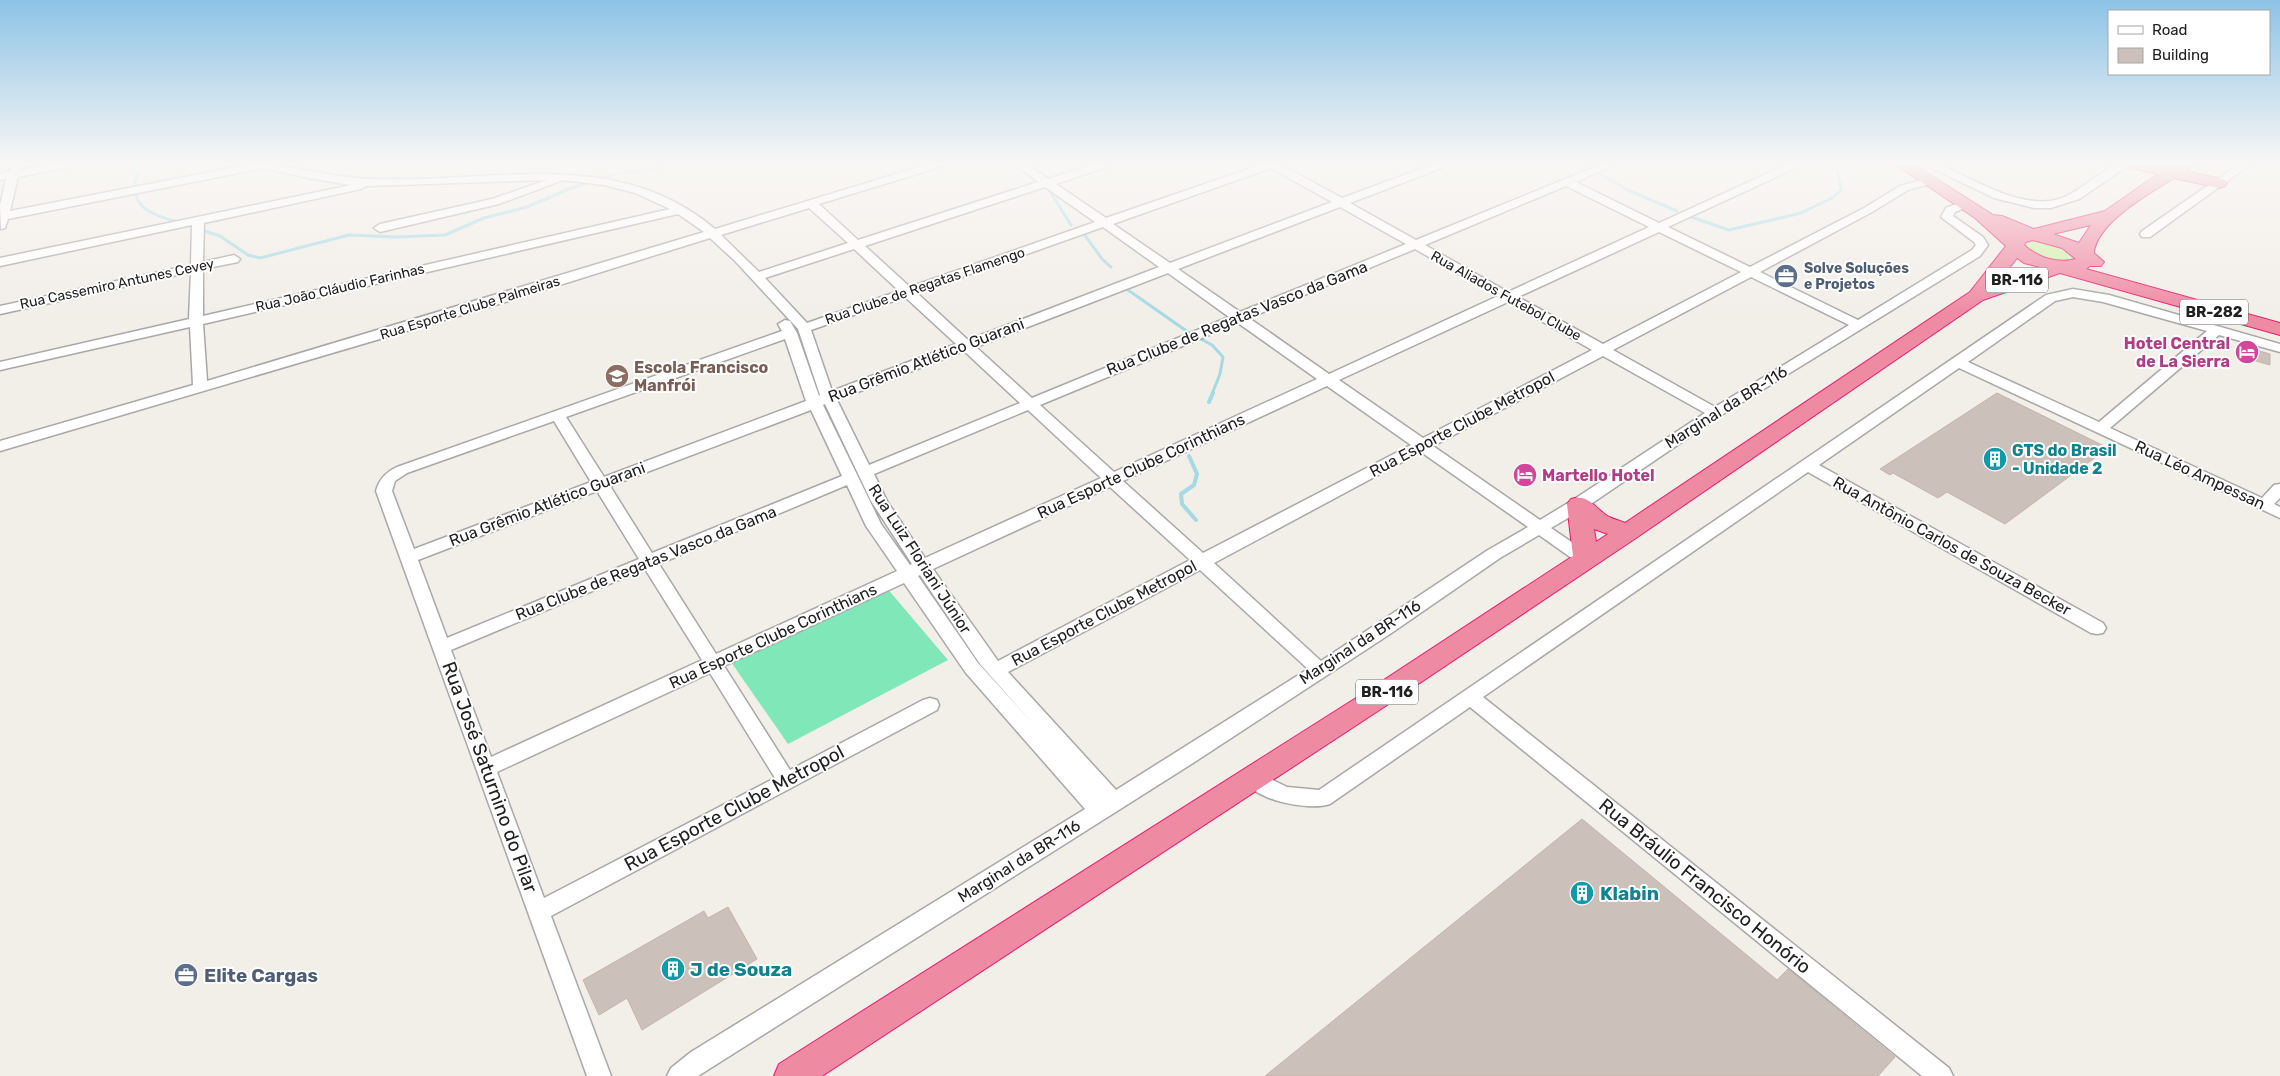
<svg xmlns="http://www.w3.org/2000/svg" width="2280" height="1076" viewBox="0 0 2280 1076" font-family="Rubik,sans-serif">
<rect width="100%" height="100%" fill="#f2eee8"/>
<path fill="#d1f0aa" d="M2030 240 2053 241 2077 259 2071 263 2041 259 2023 245Z"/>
<path fill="#80e7b9" d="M886 587 948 660 788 744 731 662Z"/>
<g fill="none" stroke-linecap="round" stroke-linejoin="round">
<path stroke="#a5d9e3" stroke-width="3" d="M139 164C139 172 135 179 135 187 134 212 162 217 180 223
M1581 164 1585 166
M1596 172 1630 191 1677 211
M1049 190 1071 225
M1691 217 1729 230 1801 213 1832 198 1841 190 1836 164
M186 225 220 236 248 255 260 258 349 235 395 237 445 235 484 218 527 207 569 189 615 174 656 169 664 164
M1084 234 1102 259 1111 267
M1128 290 1188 332
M1201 339 1212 345 1223 357 1220 374 1212 394"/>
<path stroke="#a5d9e3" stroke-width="4" d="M1209 402 1213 393
M1189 456 1197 474 1194 485 1181 494 1182 504 1196 520"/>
</g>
<path fill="#cbc0ba" stroke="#c6b3a8" d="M2249 348 2270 354V365L2249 359Z
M1997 393 2108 448 2005 524 1947 492 1938 498 1893 473 1890 475 1880 469Z
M1582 819 1777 980 1788 969 1895 1057 1878 1076H1265Z
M728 907 757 959 642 1030 627 998 599 1015 583 980 704 911 708 918Z"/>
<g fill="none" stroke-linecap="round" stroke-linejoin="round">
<g stroke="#a8a8a8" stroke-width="3">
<path id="minor" d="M12 164H19L20 170 55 164H75L70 167 18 177 10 211 252 164C292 164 331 178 372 179 489 184 615 144 715 229L929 164H944L943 166 819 204 858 240 1038 182 1015 164H1027L1048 179 1095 164H1110L1109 166 1056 184 1106 218 1263 164H1279L1342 198 1434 164H1448L1447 166 1350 203 1416 240 1602 164H1615L1576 182 1659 223 1788 164H1801L1800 166 1668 227 1750 267 1864 208 1900 186 1929 178 1933 179V183L1908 190 1872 212 1760 272 1858 320 1972 250 1976 245 1974 242 1941 217 1946 208 1961 202H1969V206L1955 212 1953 216 1983 237 1988 245 1980 256 1720 416 1585 508 1551 528 1592 556 1594 560 1592 564H1580L1539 535 1500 558 1390 634 1193 763 698 1076H667L671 1068 691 1052 1085 809 966 673 904 583 724 666 790 770 923 700 930 698 937 700 939 705 937 710 551 916 611 1076H587L376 491C379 479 386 472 397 467L782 331 778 324 785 320 790 321 797 333 819 396 820 395 798 329 735 261 710 238 502 303 0 451V441L193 385 190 327 0 370V362L189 319 191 272 0 314V306L191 265 192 225 0 266V258L351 185 308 178 264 168 8 219 5 228 1 229 0 205 6 179 0 180V174L8 172ZM1271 168 1332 202 1170 263 1113 224ZM547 180 492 199 380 224 374 228 380 232 499 204 563 180 604 185 635 193 670 209 203 316V269L238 262 240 259 234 255 203 262 204 223 361 189 366 186ZM1566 186 1649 227 1508 292 1425 245ZM1045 187 1095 222 910 287 865 246ZM1340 207 1406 244 1240 312 1178 269ZM809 208 848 243 759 272 721 235ZM678 214 704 232 207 381 203 324ZM1103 227 1159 267 968 340 917 293ZM1659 232 1741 272 1603 344 1518 297ZM854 249 899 291 807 323 765 278ZM1415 249 1498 296 1329 374 1249 318ZM1168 273 1229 317 1032 398 976 347ZM1751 277 1849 325 1715 407 1613 350ZM905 297 956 344 832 391 811 330ZM1508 302 1592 350 1423 438 1339 380ZM1238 323 1317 379 1114 472 1040 405ZM785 339 806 401 604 477 566 417ZM964 351 1020 403 869 465 837 400ZM1603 356 1705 413 1573 500 1540 520 1433 446ZM1327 386 1411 445 1203 553 1123 481ZM825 404 871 501 912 564 910 565 881 524 823 405ZM811 410 842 476 652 553 610 486ZM1028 410 1101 478 925 558 887 501 874 474ZM554 421 591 482 414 549 392 491 395 481 407 473ZM1421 452 1528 527 1488 550 1321 661 1214 563ZM847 485 866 526 897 571 716 654 659 564ZM1110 487 1190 560 998 661 933 569ZM597 491 639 559 447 638 418 560ZM645 569 702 660 491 757 451 650ZM1200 570 1308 669 1116 790 1008 672ZM920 575 980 664 1037 728 978 663 918 576ZM710 673 775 778 544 898 497 772Z
M1927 164C1942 164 1952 170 1966 177 1991 189 2021 204 2050 201 2079 198 2104 161 2131 164L2079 199 2051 208H2034L1994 198 1928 166Z
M2239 164H2251L2150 237H2142L2140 234 2142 231Z
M2073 289 2109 295 2280 344V352L2219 335 2110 428 2262 498 2274 485 2280 484V498L2274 504 2280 507V518L1959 368 1819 465 2103 623 2106 628 2103 633 2097 634 2091 633 1808 472 1483 697 1949 1068 1953 1076H1922L1470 707 1330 804C1309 811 1255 801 1244 779L1247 773 1254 771 1287 787 1319 790 2046 295ZM2073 297 2103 302 2207 331 2099 422 1968 362 2055 301Z"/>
</g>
<g stroke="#ea1b6f" stroke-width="2">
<path id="highway" d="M1895 164H1913L1993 215 2002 216 2034 229 2105 211 2158 174 2128 167 2126 164H2154L2170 167 2175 164H2194L2186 171 2225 180 2227 183 2225 186 2219 188 2174 178C2150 193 2096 223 2094 253L2104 262 2101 266H2090L2086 269 2280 323V335L2060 273 1983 300 1636 538 1384 707 822 1076H774L779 1064 1364 693 1573 556 1567 504 1571 499C1588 494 1593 506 1606 515 1611 519 1619 520 1625 523L1970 292 2006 246 1975 218ZM2091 225 2079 243 2053 234ZM2033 240 2062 248 2076 259C2058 264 2038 258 2024 245L2026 242ZM2017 258 2024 263 2040 267 1998 282ZM1594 529 1608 534 1596 542Z"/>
</g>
<use href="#minor" fill="#fff" fill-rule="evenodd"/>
<use href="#highway" fill="#ef8aa3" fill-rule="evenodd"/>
</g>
<linearGradient id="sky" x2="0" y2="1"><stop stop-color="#8dc3e6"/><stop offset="0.52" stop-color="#f9f7f5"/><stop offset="1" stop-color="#f9f7f5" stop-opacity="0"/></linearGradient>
<rect width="2280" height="314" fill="url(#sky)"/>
<defs>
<g id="office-disc" transform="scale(1.25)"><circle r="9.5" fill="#5c6f8a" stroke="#fff"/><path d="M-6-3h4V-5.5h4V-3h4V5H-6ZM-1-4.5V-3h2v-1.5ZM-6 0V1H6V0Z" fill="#fff"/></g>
<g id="hotel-disc" transform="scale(1.25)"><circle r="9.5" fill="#d1479c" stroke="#fff"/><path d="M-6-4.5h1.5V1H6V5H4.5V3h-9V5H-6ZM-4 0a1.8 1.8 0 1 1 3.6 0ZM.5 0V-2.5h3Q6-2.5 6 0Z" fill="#fff"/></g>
<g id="school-disc" transform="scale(1.25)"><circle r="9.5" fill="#8d6e63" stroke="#fff"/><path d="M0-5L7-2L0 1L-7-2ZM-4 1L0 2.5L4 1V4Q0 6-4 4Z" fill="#fff"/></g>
<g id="building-disc" transform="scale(1.25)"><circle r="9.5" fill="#0f9aa8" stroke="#fff"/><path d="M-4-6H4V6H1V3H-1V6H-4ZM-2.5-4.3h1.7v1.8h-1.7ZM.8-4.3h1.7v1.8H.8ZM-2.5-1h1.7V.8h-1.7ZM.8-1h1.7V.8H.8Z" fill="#fff"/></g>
</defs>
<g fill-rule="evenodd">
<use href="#office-disc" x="1786" y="276"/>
<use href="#hotel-disc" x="2247" y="352"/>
<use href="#school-disc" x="617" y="376"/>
<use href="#building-disc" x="1995" y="459"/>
<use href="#hotel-disc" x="1525" y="475"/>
<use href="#building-disc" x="1582" y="893"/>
<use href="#building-disc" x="673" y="969"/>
<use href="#office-disc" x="186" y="975"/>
</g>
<g text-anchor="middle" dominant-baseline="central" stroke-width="4" stroke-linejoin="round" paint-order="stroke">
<g font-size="14" font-weight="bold" fill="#4e5e75" stroke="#fff" text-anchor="start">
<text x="1804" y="268">Solve Soluções<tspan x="1804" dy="16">e Projetos</tspan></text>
</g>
<g font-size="14" fill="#212121" stroke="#fff">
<text transform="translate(117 284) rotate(-12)">Rua Cassemiro Antunes Cevey</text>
<text transform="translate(925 286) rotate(-19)">Rua Clube de Regatas Flamengo</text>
<text transform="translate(340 288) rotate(-13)">Rua João Cláudio Farinhas</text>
<text transform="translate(1506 296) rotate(29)">Rua Aliados Futebol Clube</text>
<text transform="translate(470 308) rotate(-17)">Rua Esporte Clube Palmeiras</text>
</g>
<g fill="#fff" stroke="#646464" stroke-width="1">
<rect x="1986" y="267.5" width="62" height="25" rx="4"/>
<rect x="2180" y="299.5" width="68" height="25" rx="4"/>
<rect x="1356" y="679.5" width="62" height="25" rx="4"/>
</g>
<g font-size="15" font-weight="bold" fill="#212121">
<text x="2017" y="280">BR-116</text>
<text x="2214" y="312">BR-282</text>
<text x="1387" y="692">BR-116</text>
</g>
<g font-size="16" fill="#212121" stroke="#fff">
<text transform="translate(1237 318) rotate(-22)">Rua Clube de Regatas Vasco da Gama</text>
<text transform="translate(926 360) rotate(-21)">Rua Grêmio Atlético Guarani</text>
<text transform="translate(1726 407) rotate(-32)">Marginal da BR-116</text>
<text transform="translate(1462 424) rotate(-28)">Rua Esporte Clube Metropol</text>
<text transform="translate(1141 466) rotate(-25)">Rua Esporte Clube Corinthians</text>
<text transform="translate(2200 475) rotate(25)">Rua Léo Ampessan</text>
<text transform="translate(547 504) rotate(-21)">Rua Grêmio Atlético Guarani</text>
<text transform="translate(1952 546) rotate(29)">Rua Antônio Carlos de Souza Becker</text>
<text transform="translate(920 559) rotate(57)">Rua Luiz Floriani Júnior</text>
<text transform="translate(646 563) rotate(-22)">Rua Clube de Regatas Vasco da Gama</text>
<text transform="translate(1104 613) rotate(-28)">Rua Esporte Clube Metropol</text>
<text transform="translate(773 636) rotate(-25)">Rua Esporte Clube Corinthians</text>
<text transform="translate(1360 642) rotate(-33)">Marginal da BR-116</text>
<text transform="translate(1019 861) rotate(-32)">Marginal da BR-116</text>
</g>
<g font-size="16" font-weight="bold" fill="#b23c85" stroke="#fff" text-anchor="end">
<text x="2230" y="343">Hotel Central<tspan x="2230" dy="18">de La Sierra</tspan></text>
<text x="1542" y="475" text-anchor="start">Martello Hotel</text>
</g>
<g font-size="16" font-weight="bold" fill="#785e54" stroke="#fff" text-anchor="start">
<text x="634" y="367">Escola Francisco<tspan x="634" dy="18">Manfrói</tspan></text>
</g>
<g font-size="16" font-weight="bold" fill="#0d838f" stroke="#fff" text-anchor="start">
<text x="2012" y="450">GTS do Brasil<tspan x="2012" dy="18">- Unidade 2</tspan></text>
</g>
<g font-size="19" fill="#212121" stroke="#fff">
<text transform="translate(490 777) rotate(70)">Rua José Saturnino do Pilar</text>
<text transform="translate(734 808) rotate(-28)">Rua Esporte Clube Metropol</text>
<text transform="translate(1705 886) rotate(39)">Rua Bráulio Francisco Honório</text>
</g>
<g font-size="19" font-weight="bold" fill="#0d838f" stroke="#fff" text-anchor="start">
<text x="1600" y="893">Klabin</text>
<text x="690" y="969">J de Souza</text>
</g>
<g font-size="19" font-weight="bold" fill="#4e5e75" stroke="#fff" text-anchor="start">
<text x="204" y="975">Elite Cargas</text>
</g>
</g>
<rect x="2108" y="10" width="162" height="65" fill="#ffffff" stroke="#a6a6a6"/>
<rect x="2118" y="26" width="25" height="8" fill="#ffffff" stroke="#a6a6a6"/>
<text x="2152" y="35" font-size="15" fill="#212121">Road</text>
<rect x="2118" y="48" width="25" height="15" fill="#cbc0ba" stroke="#a6a6a6"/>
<text x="2152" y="60" font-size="15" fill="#212121">Building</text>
</svg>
